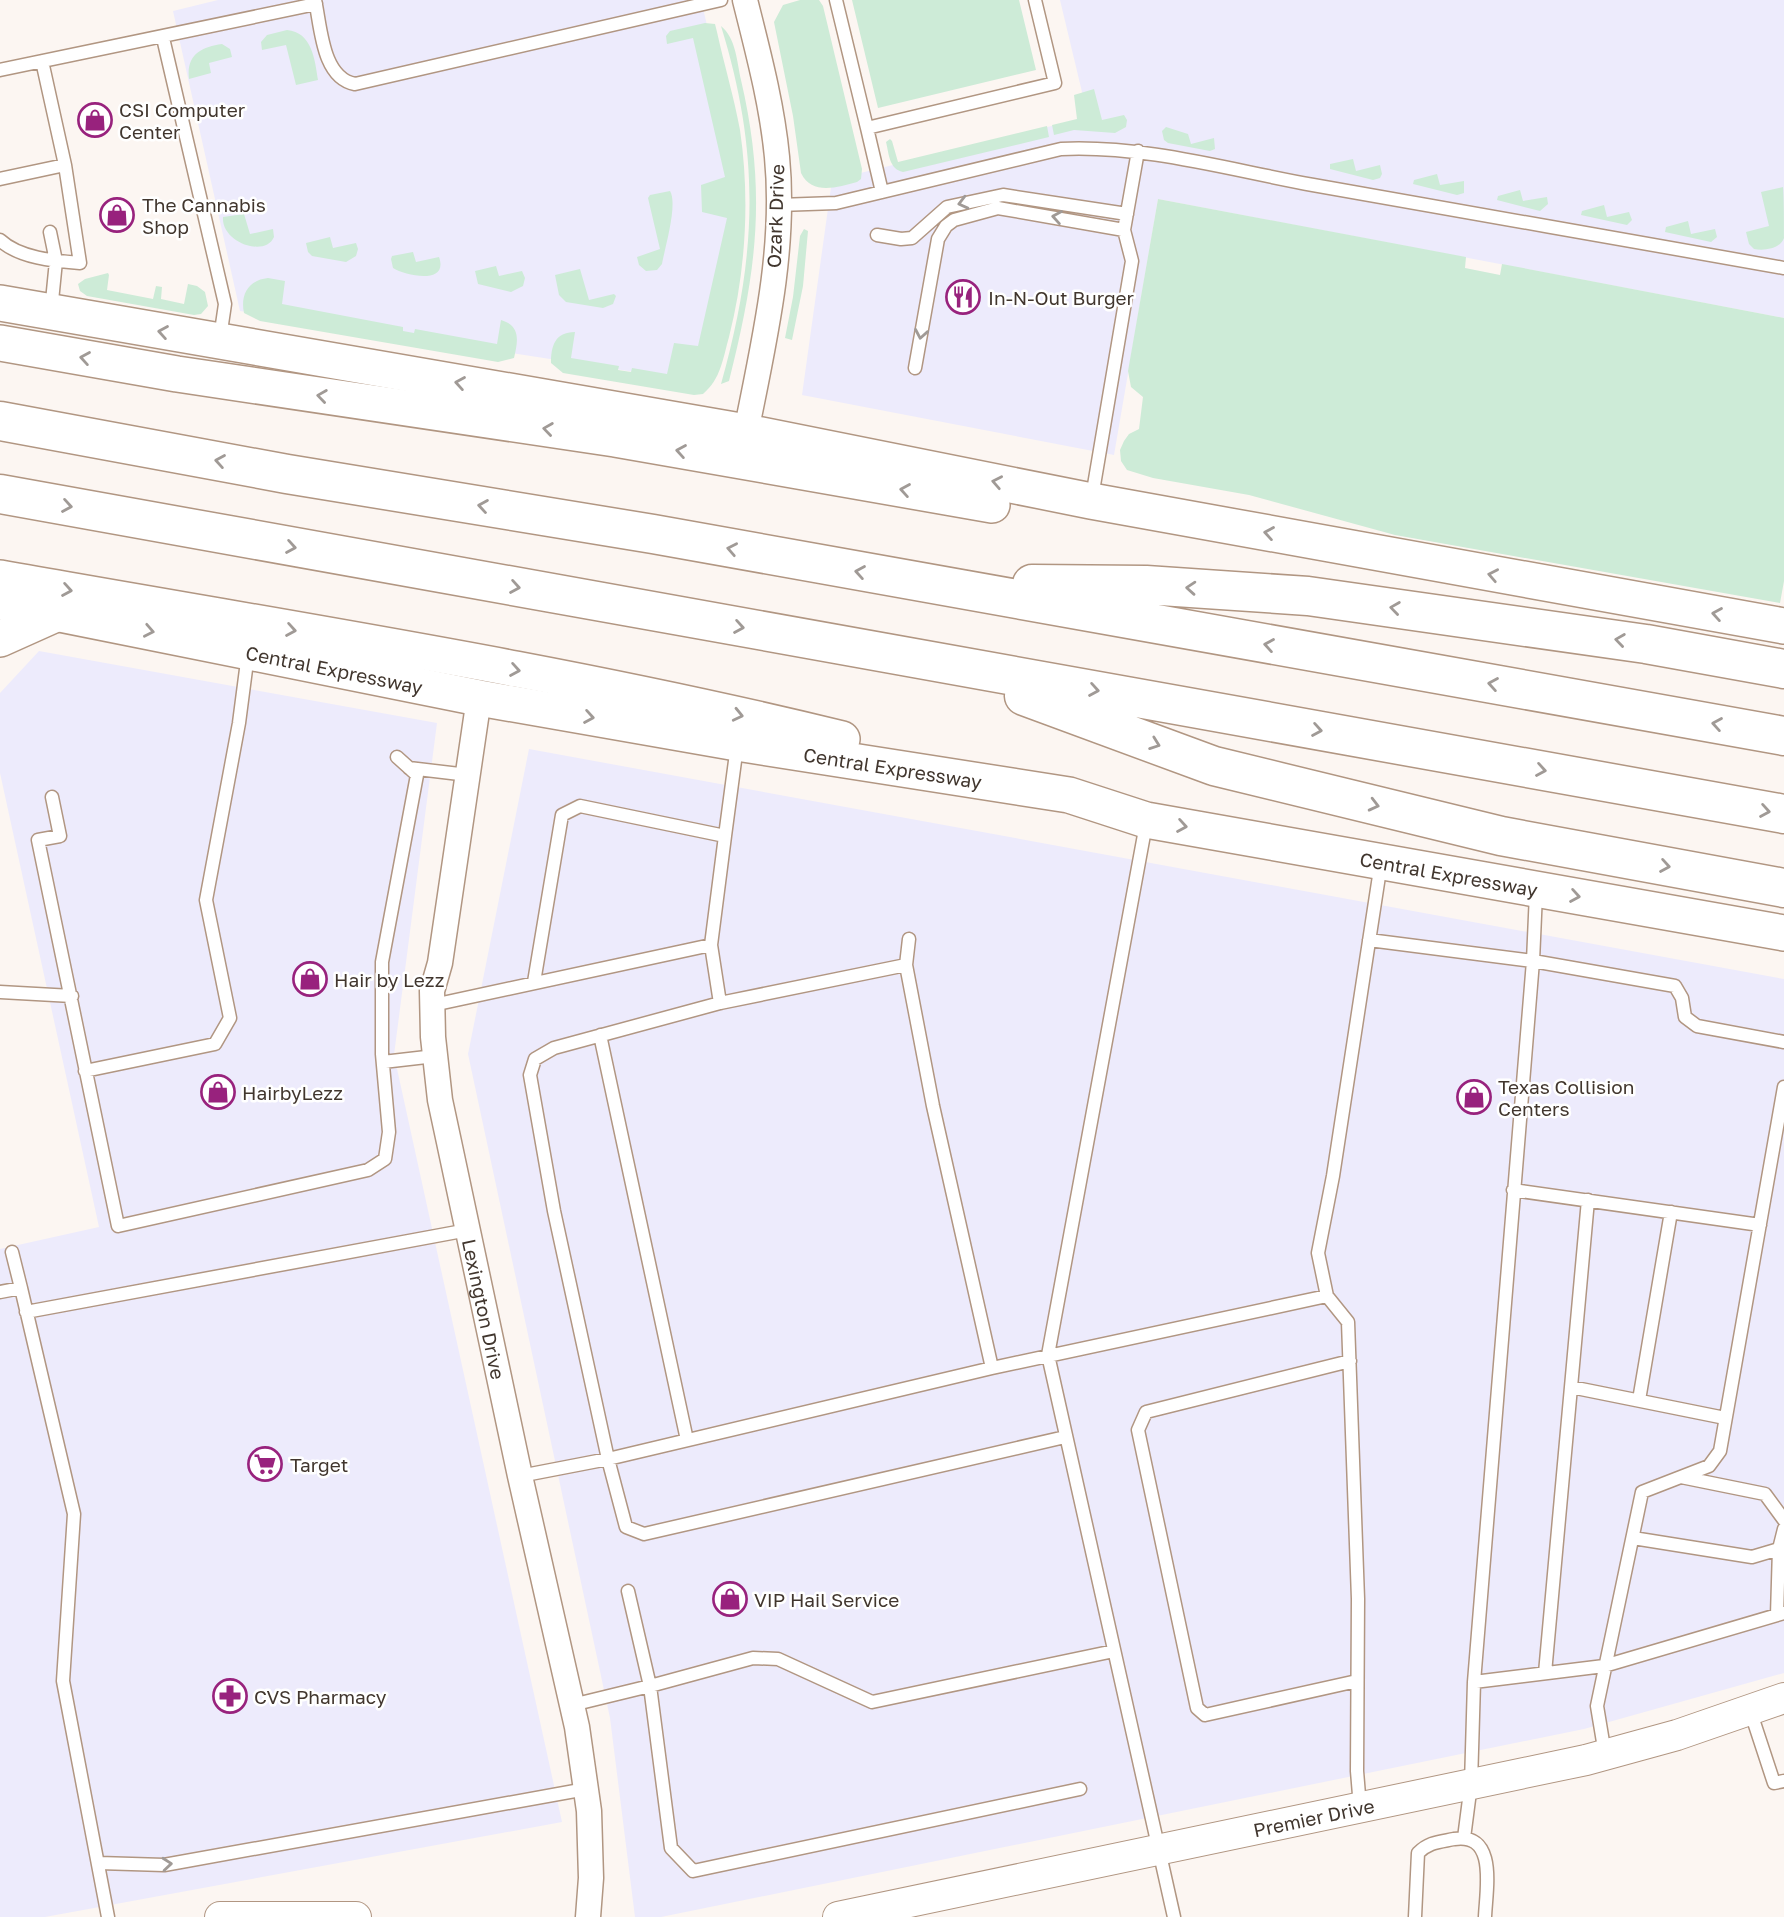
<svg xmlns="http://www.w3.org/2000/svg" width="1784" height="1917" viewBox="0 0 1784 1917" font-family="'Golos Text',sans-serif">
<rect width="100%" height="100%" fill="#fcf6f2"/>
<path fill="#edebfc" d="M218 0H701L732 130 739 241 724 354 706 383 240 311 173 11Z
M1060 0H1784V318L1158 199 1114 455 802 395 832 180 1088 117Z
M39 651 437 723 394 1055 562 1822 45 1917H0V1249L99 1227 0 773V693Z
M529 749 1784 979V1673L1584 1729 661 1917H635L610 1718 468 1054Z"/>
<path fill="#cdebd7" d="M800 0H819L823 6 862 169 861 179 857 182C838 187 812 196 801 173L793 116 774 22 783 5Z
M852 0H1019L1036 70 878 108Z
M705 23 715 24 717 32C724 64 734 97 740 130 750 198 746 270 729 337 723 358 721 379 703 394L694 395 563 373 551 363C551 346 555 332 575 332L571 358 619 366 618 370 631 372 632 368 667 374 674 343 698 346 727 218 702 212 701 185 725 177 693 38 667 44 666 36 670 31Z
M721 26C736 38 737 62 741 80 767 192 757 270 729 381L721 384C757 256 761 155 721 26Z
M287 30C312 32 315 60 318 80L296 85 286 45 262 50 261 42 267 35Z
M222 44 230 49 232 57 209 63 211 73 189 79C186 55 201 47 222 44Z
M1094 89 1102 120 1124 115 1127 120 1126 127 1115 133 1074 130 1054 135 1052 125 1077 119 1074 95Z
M1047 126 1049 137 903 172C889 169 889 154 886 142L890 139 892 141 898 162Z
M1166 127 1188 134 1191 144 1214 138 1215 149 1210 151 1168 143 1164 140 1162 131Z
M1353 159 1356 171 1380 165 1382 174 1380 178 1373 180 1330 169V164Z
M1437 174 1440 185 1464 181V193L1457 195 1413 184 1414 180Z
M1783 187C1784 198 1784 228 1784 238 1780 249 1764 251 1754 249L1749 244 1746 232 1769 226 1761 192Z
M1520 190 1523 201 1547 197 1548 204 1540 211 1497 200 1498 196Z
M670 191C678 204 665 247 662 264L657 270 646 271 639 265 637 257 660 249 648 198 650 195Z
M1158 199 1466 257 1465 268 1500 275 1502 264 1784 318V581L1780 603 1395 535 1249 495 1153 478 1127 470 1121 461 1120 450 1124 441 1129 434 1139 429 1143 397 1131 387 1128 371Z
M1604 205 1607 217 1629 212 1632 220 1627 225 1581 215 1582 211Z
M244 214 250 234 273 229 274 237C265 258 221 242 223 217Z
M1688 221 1691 234 1715 229 1717 237 1711 242 1665 232 1666 227Z
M804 229 808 231 803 286 792 340 785 338 793 297 800 236Z
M330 237 333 248 356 243 358 249 356 256 346 262 312 256 308 252 306 243Z
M413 252 416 262 439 257C449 285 406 276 393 268L391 259 392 256Z
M496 266 499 276 522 271 525 278 523 286 511 292 478 284 475 271Z
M580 269 589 300 614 294 616 296 613 304 603 308 566 302 559 295 555 275Z
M108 273 109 275 107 290 153 299 156 286 162 287 161 299 184 304 188 284 197 286 205 292 208 306 201 314 194 315 87 296 80 291 78 284 85 279Z
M268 278 285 281 282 304 403 327V331L414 333 415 329 497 344 501 320C521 326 518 341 514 358L498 362 260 321 244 313C240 294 249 280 268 278Z"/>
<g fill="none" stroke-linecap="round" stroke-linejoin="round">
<g stroke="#b19682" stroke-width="15">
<path id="service" d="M315 0C321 27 322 78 355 84L721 0
M836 0 867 128
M163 38 225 304 220 338
M0 70 316 4
M0 179 65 165
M882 192 867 128 1055 83 1035 0
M779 205 836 203 1061 149C1145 145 1230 170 1313 185 1470 213 1627 240 1784 268
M50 232 56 261 51 311
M877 235 901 239 912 238 947 207 1003 195 1127 214
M0 240C19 258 54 261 80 263L65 165 42 61
M915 368 938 239 946 226 954 220 998 208 1124 230
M1092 497 1132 261 1124 230 1138 151
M409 768 468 775
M52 797 60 836 38 840 118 1226 368 1170 385 1159 389 1132 382 1054V962L417 775 397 757
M1146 824 1048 1355 1174 1917
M725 836 737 746
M1369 940 1533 961 1675 986 1682 998 1685 1017 1697 1026 1784 1042
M906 965 909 939
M534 982 562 815 580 806 725 836 711 945 720 1003
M0 992 72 996
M433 1005 711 945
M600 1035 687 1440
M383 1062 435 1056
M85 1071 215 1044 230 1018 206 900 239 723 248 654
M1513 1190 1760 1225
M12 1252 21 1288
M0 1292 21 1288 74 1514 63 1681 108 1917
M26 1312 468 1230
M1350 1361 1146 1412 1138 1430 1197 1708 1205 1715 1357 1681
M992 1368 933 1106 906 965 720 1003 554 1048 535 1059 530 1075 554 1211 608 1459 992 1368 1327 1296
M1571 1387 1725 1418
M1639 1400 1671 1212
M520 1476 608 1459 626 1527 644 1534 1065 1437
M1681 1477 1765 1494 1784 1520
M1633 1538 1752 1557 1779 1549 1784 1529
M1777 1615 1779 1549
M1545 1673 1588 1200
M1474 1682 1604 1666 1784 1613
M572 1705 650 1686 628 1591
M1750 1710 1774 1783 1784 1781
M1605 1754 1597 1706 1642 1492 1709 1466 1720 1451 1784 1087
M1080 1789 693 1871 671 1848 650 1686 753 1658 778 1659 872 1702 1114 1651
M1360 1807 1357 1771 1358 1599 1348 1322 1327 1296 1318 1253 1333 1176 1381 863
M1464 1838 1471 1784 1474 1682 1533 961 1536 893
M99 1863 164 1865 586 1789
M1415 1917 1418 1853C1429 1842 1439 1842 1454 1839 1498 1832 1486 1890 1485 1917"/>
</g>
<g stroke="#b19682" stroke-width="27">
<g id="minor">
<path d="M745 0C758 52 772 104 777 157 786 249 764 342 746 432"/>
<path id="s1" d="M479 698 440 963 432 991 433 1037 440 1100 449 1142 520 1476 577 1727 589 1811 591 1878 588 1917"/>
</g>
</g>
<g stroke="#b19682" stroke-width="32">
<g id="tertiary">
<path d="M220 1917H356"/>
<path id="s2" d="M838 1917 1586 1760 1677 1735 1784 1698"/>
</g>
</g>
<g stroke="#b19682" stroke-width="38">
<g id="secondary">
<path d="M0 303 746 432 1091 501 1784 626"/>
<path d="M0 343 177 374 615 439 992 505"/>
<path d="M0 578C281 628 565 671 842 739"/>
<path id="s3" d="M0 602 479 698 737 743 1069 795 1146 820 1784 933"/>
<path d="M0 639 58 613"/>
</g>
</g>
<g stroke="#b19682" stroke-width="41">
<path id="motorway" d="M0 421 287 474 653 534 1784 736
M0 494 1784 814
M1032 584 1146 585 1308 596 1646 644 1784 669
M1024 696 1214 766 1501 836 1784 888"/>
</g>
<use href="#service" stroke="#fff" stroke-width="12"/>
<use href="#minor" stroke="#fff" stroke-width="24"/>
<use href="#tertiary" stroke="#fff" stroke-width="30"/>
<use href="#secondary" stroke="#fff" stroke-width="35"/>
<use href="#motorway" stroke="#fff" stroke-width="38"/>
</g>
<defs><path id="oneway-chevron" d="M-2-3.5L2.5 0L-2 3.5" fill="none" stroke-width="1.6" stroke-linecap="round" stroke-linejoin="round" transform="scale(1.75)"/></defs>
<g stroke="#a09a96">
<use href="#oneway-chevron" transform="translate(963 203) rotate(166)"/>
<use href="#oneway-chevron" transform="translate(1057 217) rotate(-170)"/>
<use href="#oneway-chevron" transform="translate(163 332) rotate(-170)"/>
<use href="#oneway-chevron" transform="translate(921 334) rotate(100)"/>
<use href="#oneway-chevron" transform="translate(85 358) rotate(-170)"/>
<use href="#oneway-chevron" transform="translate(460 383) rotate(-170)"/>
<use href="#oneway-chevron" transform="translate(322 396) rotate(-172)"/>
<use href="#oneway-chevron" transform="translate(548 429) rotate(-172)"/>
<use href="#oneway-chevron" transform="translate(681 451) rotate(-170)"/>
<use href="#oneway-chevron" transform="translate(220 461) rotate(-170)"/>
<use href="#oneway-chevron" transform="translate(997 482) rotate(-169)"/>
<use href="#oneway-chevron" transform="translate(905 490) rotate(-170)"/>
<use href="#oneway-chevron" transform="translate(67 506) rotate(10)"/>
<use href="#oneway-chevron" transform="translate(483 506) rotate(-171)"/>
<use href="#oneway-chevron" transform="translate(1269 533) rotate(-170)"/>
<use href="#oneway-chevron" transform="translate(291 547) rotate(10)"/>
<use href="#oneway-chevron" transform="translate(732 549) rotate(-169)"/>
<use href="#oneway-chevron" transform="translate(860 572) rotate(-170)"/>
<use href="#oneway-chevron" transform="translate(1493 575) rotate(-169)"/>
<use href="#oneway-chevron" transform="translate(515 587) rotate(10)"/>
<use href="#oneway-chevron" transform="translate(1191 588) rotate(-176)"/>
<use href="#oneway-chevron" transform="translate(67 590) rotate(10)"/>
<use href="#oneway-chevron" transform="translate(1395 608) rotate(-172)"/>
<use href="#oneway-chevron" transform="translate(1717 614) rotate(-170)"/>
<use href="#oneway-chevron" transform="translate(739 627) rotate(10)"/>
<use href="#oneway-chevron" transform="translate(291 630) rotate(10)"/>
<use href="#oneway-chevron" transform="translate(149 631) rotate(11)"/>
<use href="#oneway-chevron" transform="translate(1620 640) rotate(-172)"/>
<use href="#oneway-chevron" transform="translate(1269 645) rotate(-170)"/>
<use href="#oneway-chevron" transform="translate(515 670) rotate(10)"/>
<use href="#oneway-chevron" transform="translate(1493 684) rotate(-170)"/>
<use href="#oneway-chevron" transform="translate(1094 690) rotate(10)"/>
<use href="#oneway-chevron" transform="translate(738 715) rotate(13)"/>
<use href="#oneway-chevron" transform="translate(589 717) rotate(10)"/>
<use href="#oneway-chevron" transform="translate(1717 724) rotate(-170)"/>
<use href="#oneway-chevron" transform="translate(1317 730) rotate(10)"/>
<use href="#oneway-chevron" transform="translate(1155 744) rotate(20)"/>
<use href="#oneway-chevron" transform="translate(1541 770) rotate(10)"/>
<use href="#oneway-chevron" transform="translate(1374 805) rotate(14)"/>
<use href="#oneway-chevron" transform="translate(1765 811) rotate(10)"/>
<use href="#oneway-chevron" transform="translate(1182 826) rotate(10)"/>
<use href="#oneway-chevron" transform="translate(1665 866) rotate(10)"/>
<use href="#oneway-chevron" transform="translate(1575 896) rotate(10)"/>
<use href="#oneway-chevron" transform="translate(167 1864) rotate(-5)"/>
</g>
<defs>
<g id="shop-ring" transform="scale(1.75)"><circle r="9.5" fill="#fff" stroke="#98227d" stroke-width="1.5"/><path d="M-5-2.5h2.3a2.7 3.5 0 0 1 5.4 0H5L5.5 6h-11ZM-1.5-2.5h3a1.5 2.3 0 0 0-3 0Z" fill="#98227d"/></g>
<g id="restaurant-ring" transform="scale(1.75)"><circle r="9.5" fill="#fff" stroke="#98227d" stroke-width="1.5"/><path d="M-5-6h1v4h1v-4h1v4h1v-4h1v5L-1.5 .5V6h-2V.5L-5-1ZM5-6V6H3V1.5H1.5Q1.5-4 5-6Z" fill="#98227d"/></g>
<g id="supermarket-ring" transform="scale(1.75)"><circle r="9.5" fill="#fff" stroke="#98227d" stroke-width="1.5"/><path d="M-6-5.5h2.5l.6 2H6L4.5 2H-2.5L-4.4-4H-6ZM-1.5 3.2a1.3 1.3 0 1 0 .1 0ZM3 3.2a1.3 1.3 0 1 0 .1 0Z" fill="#98227d"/></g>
<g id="pharmacy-ring" transform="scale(1.75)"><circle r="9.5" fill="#fff" stroke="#98227d" stroke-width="1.5"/><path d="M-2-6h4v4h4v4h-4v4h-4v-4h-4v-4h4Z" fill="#98227d"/></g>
</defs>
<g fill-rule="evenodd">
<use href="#shop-ring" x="95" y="120"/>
<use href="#shop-ring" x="117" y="215"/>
<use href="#restaurant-ring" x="963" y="297"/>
<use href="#shop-ring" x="310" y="979"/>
<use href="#shop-ring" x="218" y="1092"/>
<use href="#shop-ring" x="1474" y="1097"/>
<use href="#supermarket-ring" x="265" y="1464"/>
<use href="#shop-ring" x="730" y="1599"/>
<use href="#pharmacy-ring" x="230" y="1696"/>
</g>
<g text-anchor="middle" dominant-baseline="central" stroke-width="5" stroke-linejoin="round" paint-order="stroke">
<g font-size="19" fill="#41362e" stroke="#fff" text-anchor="start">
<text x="119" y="109">CSI Computer<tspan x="119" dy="22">Center</tspan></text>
<text x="142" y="204">The Cannabis<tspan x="142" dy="22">Shop</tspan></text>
<text x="988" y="297">In-N-Out Burger</text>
<text x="334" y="979">Hair by Lezz</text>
<text x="1498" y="1086">Texas Collision<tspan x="1498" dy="22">Centers</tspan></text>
<text x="242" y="1092">HairbyLezz</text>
<text x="290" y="1464">Target</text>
<text x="754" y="1599">VIP Hail Service</text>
<text x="254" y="1696">CVS Pharmacy</text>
</g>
<g font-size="19" fill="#41362e" stroke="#fff">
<text transform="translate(775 216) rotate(-88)">Ozark Drive</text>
<text stroke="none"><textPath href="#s3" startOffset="341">Central Expressway</textPath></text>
<text stroke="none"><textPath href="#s3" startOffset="908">Central Expressway</textPath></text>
<text stroke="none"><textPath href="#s3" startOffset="1475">Central Expressway</textPath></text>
<text stroke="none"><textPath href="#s1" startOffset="620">Lexington Drive</textPath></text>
<text stroke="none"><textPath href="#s2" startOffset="486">Premier Drive</textPath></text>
</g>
</g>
</svg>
